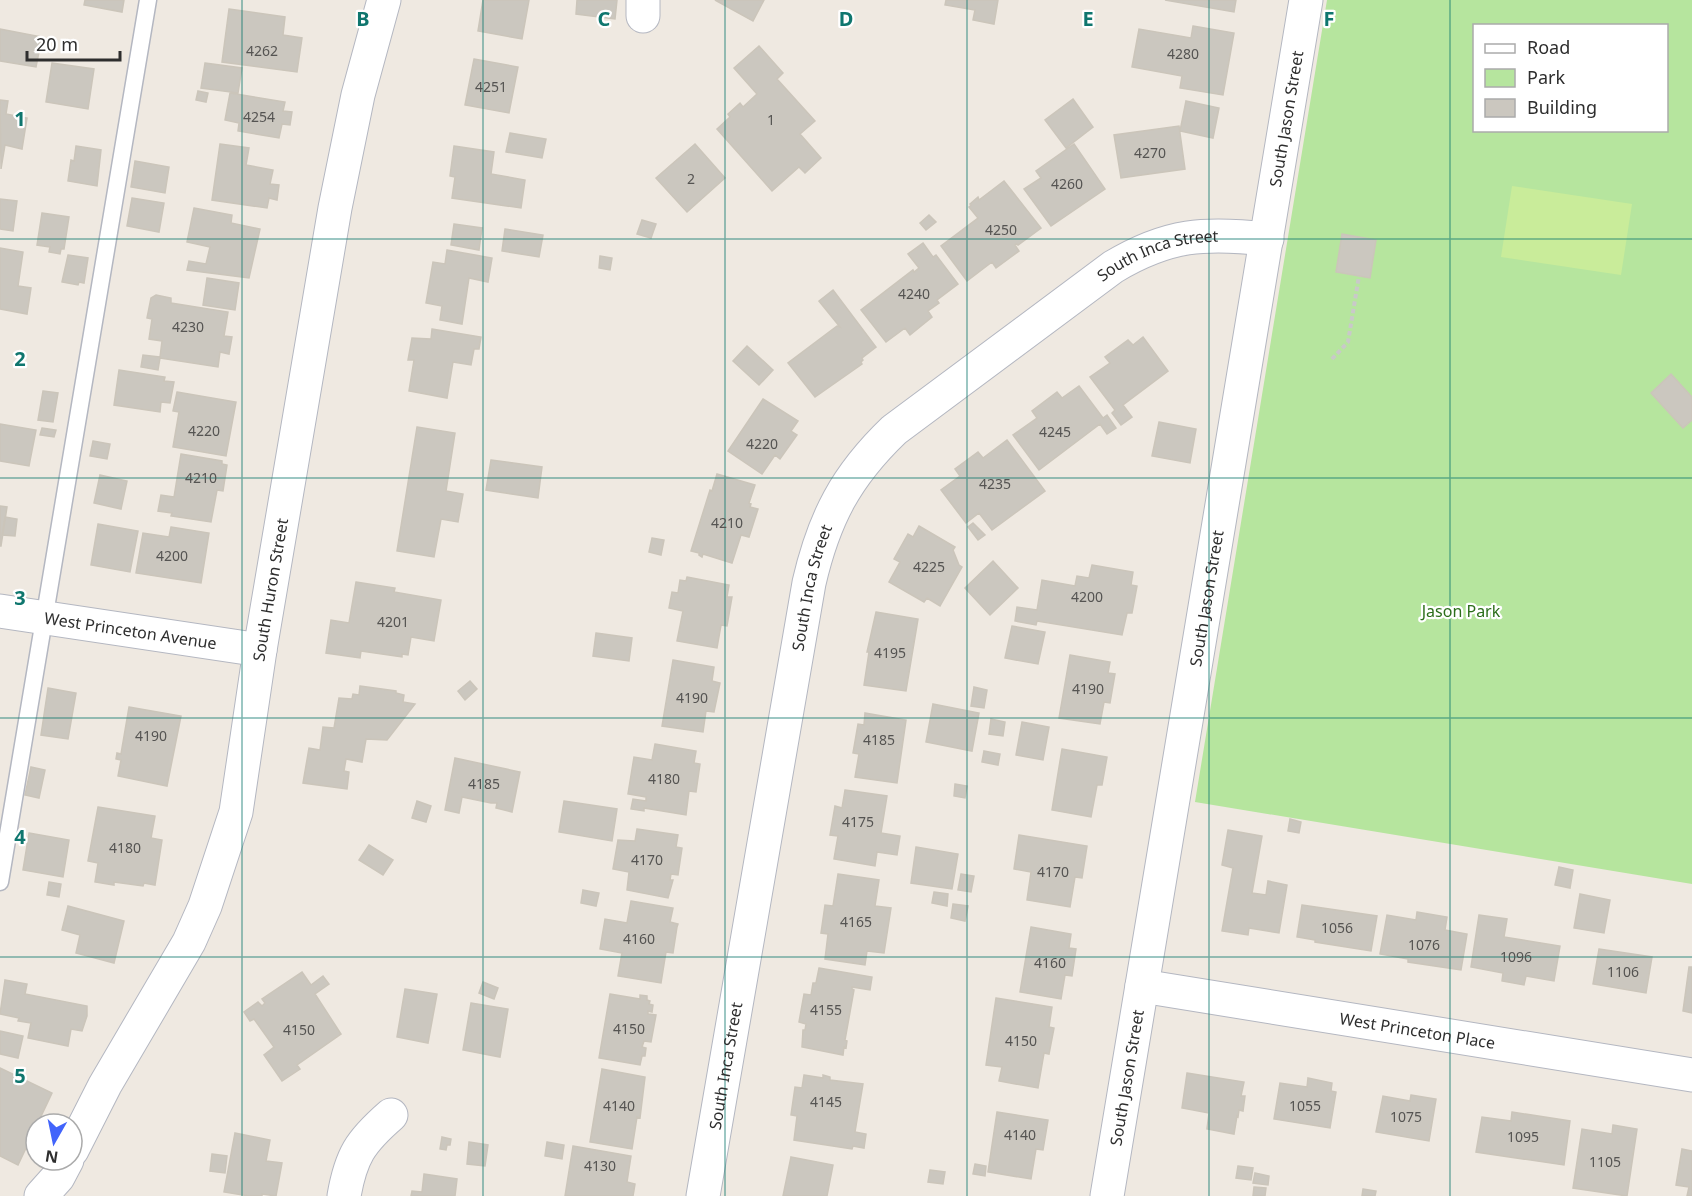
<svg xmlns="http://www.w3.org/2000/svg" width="1692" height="1196" viewBox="0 0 1692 1196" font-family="'Noto Sans',sans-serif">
<rect width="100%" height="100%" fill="#efe9e1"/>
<path fill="#b6e59e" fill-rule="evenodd" d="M1327 0H1692V884L1195 802ZM1474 26H1666V130H1474Z"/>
<path fill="#c9ec9a" d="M1512 186 1632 204 1621 275 1501 257Z"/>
<path fill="#cbc7bf" stroke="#cbc5ba" stroke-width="1.5" d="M85 0H124L122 12 84 5Z
M483 0H529L522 39 478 31Z
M577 0H617L615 19 576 14Z
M715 0H764L753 21Z
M946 0H998L994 24 973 20 975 10 945 5Z
M1165 0H1236L1234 12Z
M229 9 285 17 283 35 302 38 297 72 222 62Z
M1193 26 1234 33 1223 95 1180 88 1182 76 1132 67 1139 29 1191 38Z
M0 29 42 37 36 67 0 61Z
M759 46 783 73 777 79 815 121 800 134 821 158 805 173 799 167 772 191 717 129 730 117 728 114 740 103 743 107 757 94 734 68Z
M474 59 518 67 509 113 465 105Z
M52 63 94 69 88 109 46 102Z
M205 63 242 68 238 93 201 88Z
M198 91 208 93 206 102 196 100Z
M230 93 285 102 283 111 292 112 290 125 282 124 279 138 238 131 239 123 225 120Z
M1073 99 1093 127 1066 148 1045 120Z
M0 100 8 101 6 114 27 118 22 149 5 145 1 169Z
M1186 101 1219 108 1213 138 1180 131Z
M1179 126 1185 169 1121 178 1114 135Z
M510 133 546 139 542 158 506 152Z
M220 144 249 148 246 165 273 170 270 184 279 185 277 200 269 198 267 208 212 200Z
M695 144 725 178 687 212 656 178Z
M1074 144 1105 189 1051 226 1024 189 1041 178 1036 171Z
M76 146 101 150 97 186 68 181 71 160 74 161Z
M454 146 494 152 491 174 525 180 521 208 452 198 455 177 450 176Z
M135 161 169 167 165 193 131 187Z
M1004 181 1041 228 1018 245 1016 244 1015 245 1019 251 996 268 992 262 967 281 941 246 978 218 969 207 971 205 970 204 978 197 979 200Z
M132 198 164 203 159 232 127 226Z
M0 199 17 201 13 231 0 229Z
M194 208 232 215 231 223 260 229 249 278 187 270 189 261 206 264 210 247 187 242Z
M42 213 69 217 64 249H61L60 254 49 252 50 247 37 245Z
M929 215 936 222 926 230 920 223Z
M642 220 656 224 651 238 637 234Z
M454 224 482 228 479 250 451 245Z
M505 229 543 235 539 257 502 251Z
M1342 234 1376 240 1370 278 1336 272Z
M923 243 933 257 936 255 958 284 937 300 939 303 928 311 932 317 910 335 905 328 886 342 861 310 913 270 914 272 919 268 908 254Z
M0 248 23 252 18 286 31 288 27 314 0 309Z
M447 250 492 258 488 282 469 278 462 324 440 320 442 306 426 303 433 262 445 264Z
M68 255 88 258 84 283 79 282 78 285 62 282Z
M600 256 612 258 610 270 599 268Z
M207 278 239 283 235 310 203 305Z
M833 290 876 347 862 358 863 360 861 362 862 364 815 397 788 363 837 326 840 327 819 301Z
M156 295 171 298V303L228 312 224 336 232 337 229 354 220 352 218 367 160 358 158 370 141 367 143 355 160 357 162 341 149 339 152 319 147 318 151 298Z
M432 329 481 337 479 349H474L471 365 453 362 447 398 409 391 414 360H408L412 338 431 339Z
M1143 337 1168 371 1123 405 1132 417 1121 425 1112 413 1115 410 1090 377 1110 363 1105 357 1128 340 1133 345Z
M747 346 773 370 759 385 733 361Z
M119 370 165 377 164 381 174 382 170 403 161 402 160 412 114 405Z
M1671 374 1692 397V420L1683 428 1651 393Z
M1079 386 1103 418 1107 415 1116 428 1107 434 1100 424 1039 470 1013 435 1037 418 1032 411 1057 392 1062 398Z
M43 391 58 393 53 422 38 420Z
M177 392 236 402 226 456 173 447 179 412 173 411Z
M763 399 798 421 791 431 797 435 780 459 775 455 762 474 728 451Z
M1159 422 1196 429 1190 463 1152 456Z
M0 424 36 430 29 466 0 461Z
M417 427 455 433 446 491 463 494 458 522 441 519 434 557 397 551Z
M42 428 56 430 54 437 40 435Z
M1007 440 1045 491 992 530 979 513 966 523 941 490 960 476 955 469 978 452 983 458Z
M93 441 110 444 107 459 90 456Z
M181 454 222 461V464L227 465 223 491 217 490 211 522 171 516 172 513 158 511 161 495 174 497Z
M491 460 542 467 538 498 486 490Z
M717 474 755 485 749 503 751 504 750 507 758 509 749 537 741 535 732 563 703 554 702 557 699 555V553L691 551 710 490 712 491Z
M100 475 127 481 121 509 94 503Z
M0 506 7 507 1 546H0Z
M5 517 17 519 15 536 2 535Z
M973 523 985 535 978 540 968 527Z
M98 524 138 531 130 572 91 565Z
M919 526 955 547 953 550 959 565 962 567 940 606 927 598 924 602 889 582 900 562 894 559 908 534 913 537Z
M171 527 209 533 201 583 136 573 143 533 169 537Z
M652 538 664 540 661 555 649 552Z
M993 561 1018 588 990 615 965 588Z
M1092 565 1133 572 1131 585 1137 586 1132 613H1127L1122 635 1037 621 1036 625 1015 621 1017 607 1037 610 1042 580 1075 586 1077 576 1089 578Z
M687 577 729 585 727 597H732L727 626 721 625 717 648 677 641 683 611 669 608 672 592 678 593 680 580 686 581Z
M356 582 395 588 394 592 441 600 434 641 411 637 408 655 402 654V657L361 651 360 658 326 653 331 620 349 623Z
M876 612 918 619 906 691 864 685 869 652H867Z
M1012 626 1045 632 1038 664 1005 658Z
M596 633 632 638 629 661 593 656Z
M1070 655 1110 662 1108 673 1115 674 1110 703 1104 702 1100 724 1059 718Z
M673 660 714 667 712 681 720 683 714 712 706 711 703 732 662 726Z
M470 681 477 689 465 700 458 691Z
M360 686 396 691V693L404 695 403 702 415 704 387 740 366 739 362 762 346 759 344 771 349 772 347 789 303 783 309 748 320 750 323 727 334 728 339 698 352 699 353 694 359 695Z
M974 687 987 690 984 708 971 706Z
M48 688 76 693 68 739 41 735Z
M933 704 979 713 972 751 926 742Z
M129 707 181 716 167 786 118 776 121 760 116 759 117 753 121 754Z
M865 713 906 720 897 783 855 777 859 754 853 753 858 724 864 725Z
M991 719 1005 722 1003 736 989 734Z
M1022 722 1049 727 1043 760 1016 755Z
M655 744 696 751 694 763 700 764 696 792 689 791 686 815 644 808V811L631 809 633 799 646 801V797L628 794 634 757 652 760Z
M1062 749 1107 757 1102 785H1097L1091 817 1052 810Z
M984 751 1000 754 998 765 982 762Z
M455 758 520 772 512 812 496 808 497 803H491L462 797 459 813 445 810Z
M31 767 45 770 39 798 25 795Z
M955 784 967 786 965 798 954 796Z
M845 790 887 796 881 833 900 836 897 855 877 852 875 866 834 859 838 836 830 835 835 806 842 808Z
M417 801 431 806 426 822 412 818Z
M564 801 617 809 612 841 559 832Z
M98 807 155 816 151 838 162 840 155 885 144 883 143 886 114 882V885L95 882 98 863 88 861Z
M1290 819 1301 822 1299 833 1288 831Z
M637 829 678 835 676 847 682 848 678 875 671 874 670 880H673L668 898 627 890 629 872 613 869 618 840 635 841Z
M1228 830 1262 836 1252 893 1266 895 1268 881 1287 885 1279 933 1249 928 1248 935 1222 931 1233 868 1222 865Z
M29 833 69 840 63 877 23 870Z
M1019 835 1087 846 1082 878 1075 877 1070 907 1027 900 1031 872 1014 869Z
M369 845 393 860 383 875 359 860Z
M916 847 958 854 952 889 911 883Z
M1559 867 1573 870 1570 888 1555 885Z
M838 874 879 880 875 906 891 908 884 953 867 951 865 965 825 959 828 934 821 933 825 905 833 906Z
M961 874 974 876 971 892 958 890Z
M49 882 61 884 59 897 47 895Z
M583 890 599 893 596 906 581 903Z
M934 892 948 894 947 906 932 903Z
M1580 894 1610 900 1604 933 1574 928Z
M631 901 673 908 670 922 678 924 677 927 673 953 666 952 661 983 618 976 622 953 600 949 605 919 627 923Z
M953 904 968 906 965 921 951 918Z
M1302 905 1377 916 1371 951 1315 942V940L1297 937Z
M68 906 124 921 114 963 76 953 80 935 62 930Z
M1417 912 1447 917 1445 930 1467 934 1461 970 1408 962V959L1380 954 1387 915 1416 920Z
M1479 915 1507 919 1504 937 1560 946 1554 981 1526 976 1524 985 1502 981 1503 973 1471 967Z
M1031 927 1071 934 1069 948 1076 949 1072 976 1065 975 1061 999 1020 992Z
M1599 949 1652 957 1646 993 1593 984Z
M1689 967H1692V1013L1683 1011Z
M819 968 872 977 870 990 852 987V989L854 990 845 1040 847 1041 846 1048 844 1047 843 1055 802 1047 803 1030H805L806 1024 799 1022 804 994 811 995 813 983H816Z
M302 972 311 985 323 976 329 984 315 994 341 1034 297 1065 300 1069 282 1081 264 1055 274 1047 254 1019 250 1021 244 1012 258 1002 262 1006 265 1003 262 999Z
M5 980 27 984 25 994 87 1006V1016L82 1031 71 1029 68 1046 28 1038 31 1023 18 1021 19 1018 0 1014Z
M483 982 498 988 494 999 479 993Z
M405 989 437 994 428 1043 397 1037Z
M610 994 640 999V995L647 996V1000L650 1001 649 1004 653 1005 652 1012 648 1011V1014L656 1015 651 1042 644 1041 642 1047 646 1048 645 1056H642L640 1065 599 1058Z
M996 998 1052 1007 1049 1027 1054 1028 1049 1054 1044 1053 1038 1088 999 1081 1002 1067 986 1065Z
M471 1003 508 1009 500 1057 463 1050Z
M0 1031 23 1036 18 1058 0 1054Z
M0 1068 52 1093 18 1165 0 1156Z
M602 1069 645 1077 640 1118 637 1117 632 1149 590 1142Z
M1187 1073 1244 1082 1241 1096H1245L1243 1111 1239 1110 1238 1117 1237 1116 1234 1134 1207 1129 1209 1113 1182 1108Z
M804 1075 823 1078V1075L830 1077V1080L863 1084 855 1132 866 1134 864 1148 853 1146 852 1149 794 1140 797 1116 791 1115 795 1087 802 1088Z
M1308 1078 1332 1083 1331 1091 1336 1092 1330 1128 1274 1119 1280 1083 1307 1087Z
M1411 1095 1436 1099 1429 1141 1376 1132 1383 1096 1410 1101Z
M997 1112 1048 1120 1043 1150 1036 1149 1031 1179 988 1172Z
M1512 1112 1570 1121 1564 1165 1476 1152 1482 1117 1511 1121Z
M1613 1125 1637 1129 1627 1196 1573 1188 1582 1129 1612 1134Z
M235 1133 270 1140 266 1161 282 1163 276 1196 262 1194V1196H249L224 1192Z
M442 1137 451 1139 450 1145H447L446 1150 440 1149Z
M469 1142 488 1145 485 1166 467 1164Z
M547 1142 564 1145 562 1159 545 1156Z
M573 1146 631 1156 627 1182 635 1184 633 1196H565Z
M1682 1149 1692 1151V1196H1687L1689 1187 1676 1185Z
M212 1154 227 1156 225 1173 210 1171Z
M791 1157 833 1165 827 1196H783Z
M975 1164 986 1166 985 1176 973 1174Z
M1238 1166 1253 1168 1251 1180 1236 1178Z
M930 1170 945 1172 943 1184 928 1182Z
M1255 1173 1269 1176 1268 1185 1253 1183Z
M424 1174 457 1179 455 1196H411L412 1191 422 1192Z
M1254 1187 1266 1188 1265 1196H1253Z
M1363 1189 1376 1191 1375 1196H1362Z"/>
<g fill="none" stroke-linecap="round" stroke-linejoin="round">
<g stroke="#b4b7c1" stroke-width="19">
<path id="lane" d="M0 882 148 0"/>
</g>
<g stroke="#b4b7c1" stroke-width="35">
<g id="street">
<path d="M643 16V0"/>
<path id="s1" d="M0 611 260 650"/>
<path id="s2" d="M1142 986 1692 1075"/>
<path id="s3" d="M72 1150 105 1085 189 942 205 906 236 812 260 650 335 208 358 95 384 0"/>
<path d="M41 1196 58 1177 67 1160"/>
<path d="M344 1196C351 1156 360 1142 391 1115"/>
<path id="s4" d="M703 1196 809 583C824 518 846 476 894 430L1113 267C1168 234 1205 232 1267 239"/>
<path id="s5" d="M1107 1196 1306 0"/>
</g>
</g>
<path stroke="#c9c9c9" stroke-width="4" stroke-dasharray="4.5 3" stroke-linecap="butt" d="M1332 359 1348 342 1359 276"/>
<use href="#lane" stroke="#fff" stroke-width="16"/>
<use href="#street" stroke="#fff" stroke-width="33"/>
</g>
<path fill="none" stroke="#0f766e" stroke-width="1.5" stroke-opacity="0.55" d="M242 0V1196M483 0V1196M725 0V1196M967 0V1196M1209 0V1196M1450 0V1196M0 239H1692M0 478H1692M0 718H1692M0 957H1692"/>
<g text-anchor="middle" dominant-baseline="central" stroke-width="4.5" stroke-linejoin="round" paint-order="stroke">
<g font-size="14" fill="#555452">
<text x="262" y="50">4262</text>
<text x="1183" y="53">4280</text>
<text x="491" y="86">4251</text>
<text x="259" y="116">4254</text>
<text x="771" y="119">1</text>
<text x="1150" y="152">4270</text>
<text x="691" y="178">2</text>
<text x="1067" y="183">4260</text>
<text x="1001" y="229">4250</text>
<text x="914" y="293">4240</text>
<text x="188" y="326">4230</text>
<text x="204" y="430">4220</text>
<text x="1055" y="431">4245</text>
<text x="762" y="443">4220</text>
<text x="201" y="477">4210</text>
<text x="995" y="483">4235</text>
<text x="727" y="522">4210</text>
<text x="172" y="555">4200</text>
<text x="929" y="566">4225</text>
<text x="1087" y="596">4200</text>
<text x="393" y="621">4201</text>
<text x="890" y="652">4195</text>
<text x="1088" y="688">4190</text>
<text x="692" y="697">4190</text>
<text x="151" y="735">4190</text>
<text x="879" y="739">4185</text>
<text x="664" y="778">4180</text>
<text x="484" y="783">4185</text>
<text x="858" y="821">4175</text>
<text x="125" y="847">4180</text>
<text x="647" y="859">4170</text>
<text x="1053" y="871">4170</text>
<text x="856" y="921">4165</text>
<text x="1337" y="927">1056</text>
<text x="639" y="938">4160</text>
<text x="1424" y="944">1076</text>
<text x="1516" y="956">1096</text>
<text x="1050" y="962">4160</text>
<text x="1623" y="971">1106</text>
<text x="826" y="1009">4155</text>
<text x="629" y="1028">4150</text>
<text x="299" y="1029">4150</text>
<text x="1021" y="1040">4150</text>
<text x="826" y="1101">4145</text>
<text x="619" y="1105">4140</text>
<text x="1305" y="1105">1055</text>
<text x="1406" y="1116">1075</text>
<text x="1020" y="1134">4140</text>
<text x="1523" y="1136">1095</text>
<text x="1605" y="1161">1105</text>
<text x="600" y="1165">4130</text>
</g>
<g font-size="16" fill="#2e2e2e" stroke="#fff">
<text stroke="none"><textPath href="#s5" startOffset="1092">South Jason Street</textPath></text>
<text stroke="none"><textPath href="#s4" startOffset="1120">South Inca Street</textPath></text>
<text stroke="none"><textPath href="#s4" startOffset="618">South Inca Street</textPath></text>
<text stroke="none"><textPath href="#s3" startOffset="602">South Huron Street</textPath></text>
<text stroke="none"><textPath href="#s5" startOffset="606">South Jason Street</textPath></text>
<text stroke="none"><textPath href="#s1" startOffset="132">West Princeton Avenue</textPath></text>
<text stroke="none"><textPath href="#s2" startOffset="279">West Princeton Place</textPath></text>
<text stroke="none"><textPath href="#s4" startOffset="132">South Inca Street</textPath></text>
<text stroke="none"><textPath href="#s5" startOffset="120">South Jason Street</textPath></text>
</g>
<g font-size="16" fill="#2c6e1b" stroke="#fff">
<text x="1461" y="611">Jason Park</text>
</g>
</g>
<g font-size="20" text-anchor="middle" font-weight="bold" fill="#0f766e" stroke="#fff" stroke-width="4.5" stroke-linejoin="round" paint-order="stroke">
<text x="363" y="26">B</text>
<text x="604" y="26">C</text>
<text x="846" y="26">D</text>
<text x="1088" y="26">E</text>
<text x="1329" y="26">F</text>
<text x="20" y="126">1</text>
<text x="20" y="366">2</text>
<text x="20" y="605">3</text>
<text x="20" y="844">4</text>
<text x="20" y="1083">5</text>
</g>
<rect x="1473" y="24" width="195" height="108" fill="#ffffff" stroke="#ababab" stroke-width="1.5"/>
<rect x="1485" y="44" width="30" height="9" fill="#ffffff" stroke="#ababab" stroke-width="1.5"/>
<text x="1527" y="54" font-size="18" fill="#2e2e2e">Road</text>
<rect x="1485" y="69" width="30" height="18" fill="#b6e59e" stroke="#ababab" stroke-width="1.5"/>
<text x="1527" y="84" font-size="18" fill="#2e2e2e">Park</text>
<rect x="1485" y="99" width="30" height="18" fill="#cbc7bf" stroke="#ababab" stroke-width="1.5"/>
<text x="1527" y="114" font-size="18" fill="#2e2e2e">Building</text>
<g transform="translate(54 1142) rotate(189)"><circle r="28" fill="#ffffff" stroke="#ababab" stroke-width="1.5"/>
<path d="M0-4.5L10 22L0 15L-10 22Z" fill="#4264fb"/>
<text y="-9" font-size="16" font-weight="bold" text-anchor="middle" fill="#2e2e2e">N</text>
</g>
<path d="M27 51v9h93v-9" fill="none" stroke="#2e2e2e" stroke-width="3"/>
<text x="36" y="51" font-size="18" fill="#2e2e2e" stroke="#ffffff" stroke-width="4.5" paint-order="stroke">20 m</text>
</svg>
